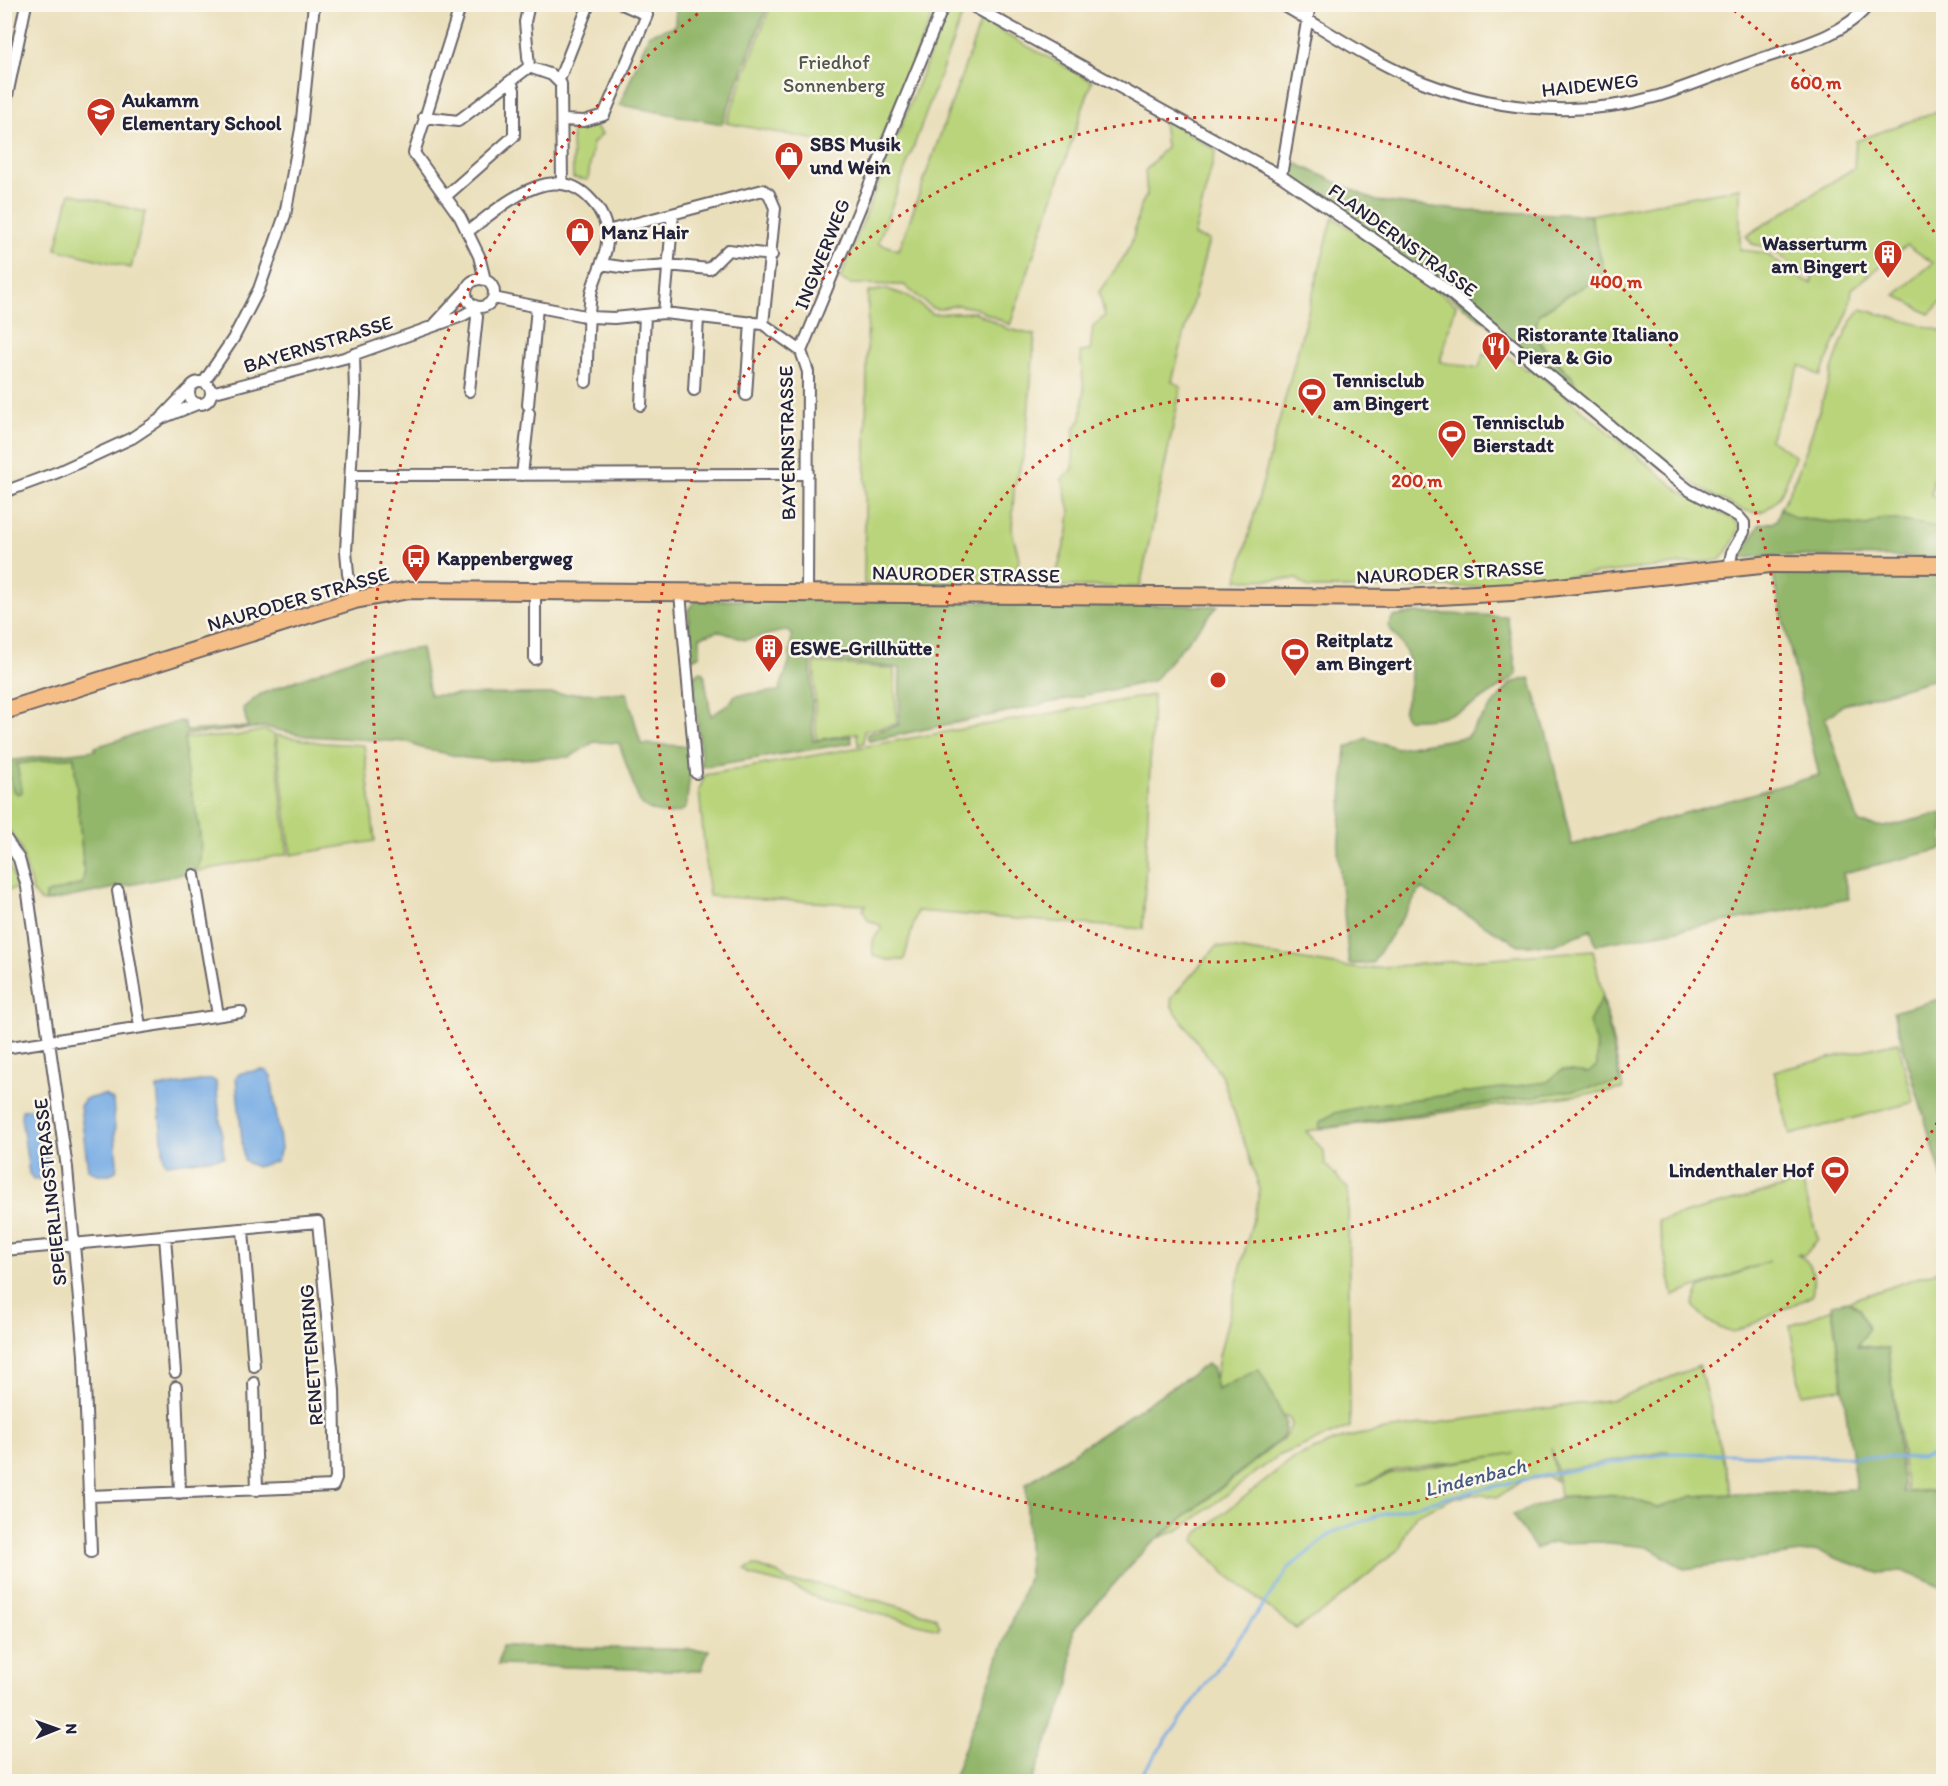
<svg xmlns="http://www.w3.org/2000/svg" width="1948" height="1786" viewBox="0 0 1948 1786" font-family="Itim,sans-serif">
<rect width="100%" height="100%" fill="#fbf7ec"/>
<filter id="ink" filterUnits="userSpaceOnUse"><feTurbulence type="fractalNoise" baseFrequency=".0167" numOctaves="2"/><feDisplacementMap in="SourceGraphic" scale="12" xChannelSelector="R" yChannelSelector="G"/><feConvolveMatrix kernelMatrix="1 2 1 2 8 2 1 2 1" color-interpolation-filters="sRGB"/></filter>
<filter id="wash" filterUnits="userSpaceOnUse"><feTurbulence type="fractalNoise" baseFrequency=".008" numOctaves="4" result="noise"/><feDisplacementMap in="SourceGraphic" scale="24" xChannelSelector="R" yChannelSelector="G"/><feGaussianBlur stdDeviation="1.35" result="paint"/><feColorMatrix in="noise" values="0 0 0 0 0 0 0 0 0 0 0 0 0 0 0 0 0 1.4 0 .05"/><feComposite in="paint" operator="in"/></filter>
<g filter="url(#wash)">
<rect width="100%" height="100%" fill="#eadfbb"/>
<path fill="#b9d47a" stroke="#6e7b5a" stroke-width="1.5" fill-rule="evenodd" d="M771 5H937L876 151 726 123Z
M949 6 963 13 878 243 899 250 981 21 1092 81 1010 325 975 308 957 305 939 309 932 308 904 285 851 284 840 279Z
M1943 109V301L1929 314 1895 295 1933 263 1907 245 1852 289 1849 310 1820 376 1800 365 1770 439 1795 456C1788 475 1783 505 1760 512 1731 520 1599 417 1578 392 1575 388 1575 381 1571 376 1556 357 1545 354 1534 330L1539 314 1568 295 1605 275 1590 215 1740 188V250L1766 253 1790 273 1811 283 1813 277 1795 268 1771 248 1752 244 1746 236 1854 168 1856 141Z
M1163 119 1216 150 1194 236 1209 240 1172 381 1181 387 1140 587 1053 586 1068 532 1070 511 1062 479 1073 469 1074 429 1081 419 1084 391 1080 352 1090 351 1093 326 1105 316 1099 292C1108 278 1121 264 1129 248 1138 230 1135 210 1147 195L1145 171 1166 147Z
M576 126H594L602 134 593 143 588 180 573 178 572 130Z
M70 193 145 212 131 268 56 249Z
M1333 217 1393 257 1456 305 1440 362 1479 368 1483 354 1490 357 1494 346 1528 371 1530 367 1681 492 1733 519 1739 526C1738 536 1726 553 1720 560L1471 587 1309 588 1297 579 1237 580Z
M887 289 910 297 932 314 975 312 1008 329 1035 335 1025 449 1014 489 1012 531 1019 558 1014 585 902 586 864 584 868 292Z
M1861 309 1943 331V423L1931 496 1943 499V528L1883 518 1867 526 1795 518 1781 508C1803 468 1815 421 1830 377 1837 355 1845 326 1861 309Z
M814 662 894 669 897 724 864 731V743L858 745 857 733 816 740Z
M1153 695 1143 929 917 911 904 960H888L873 956C872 945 872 937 881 930L880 925 868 920 863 910 866 905 709 896 699 790 705 775Z
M264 730 274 734 288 854 193 872C214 852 185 784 183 757 183 751 184 744 184 738L236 736Z
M276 735 323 743 364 745 375 841 291 855Z
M74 757 84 875 82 884 46 894V902L40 901 33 893 20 846 5 824 4 773 10 778 13 791 22 792 16 764Z
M5 853 17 888 5 891H4Z
M1217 946 1360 969 1593 950 1623 1089 1306 1131 1324 1151 1325 1164 1348 1189 1350 1427 1278 1456 1181 1529 1159 1538 1285 1437 1292 1424 1289 1418 1213 1393 1219 1356 1260 1190 1222 1076 1172 1007 1171 998Z
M1898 1042 1914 1102 1790 1135 1774 1071Z
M1802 1182 1818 1239 1805 1255 1796 1254C1815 1262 1815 1278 1812 1296L1733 1333C1715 1327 1704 1320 1693 1305L1700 1288 1769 1261 1673 1296 1658 1221Z
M1943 1269V1489L1907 1492 1888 1349 1857 1345 1868 1329 1859 1308 1849 1301Z
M1832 1309 1843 1388 1801 1394 1790 1326Z
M1699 1366 1732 1494 1694 1496 1658 1508 1633 1499 1612 1495 1560 1496 1557 1474 1669 1451 1557 1471 1551 1447 1556 1481 1548 1477 1523 1480 1498 1497 1471 1494 1453 1498 1416 1515 1406 1532 1400 1548 1326 1609 1296 1629 1227 1575 1194 1540 1198 1533 1295 1458 1343 1438 1385 1430 1615 1399ZM1515 1453 1393 1473 1357 1487 1395 1470Z
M754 1565 777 1573 789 1582 818 1584 936 1617 940 1626 938 1629 819 1599 791 1586 752 1576 745 1569Z"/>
<path fill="#92b66a" stroke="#5a6c52" stroke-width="1.5" d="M676 5H768L722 124 620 105 649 34 675 26Z
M1291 161 1376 201 1468 211 1590 215 1605 275 1568 295 1539 314 1535 330 1543 349 1573 378 1577 391 1287 174Z
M1781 508 1795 518 1867 526 1883 518 1943 528V557L1774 556 1741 558 1759 525 1776 521Z
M1779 572 1943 575V700L1935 679 1843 705 1825 719 1859 823 1885 827 1943 813V849L1843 873 1849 899 1596 945 1591 930 1554 945H1519L1421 889 1372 964H1349L1338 853 1346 748 1366 738 1397 748 1466 737 1511 683 1530 678 1548 739 1572 845 1819 775 1773 575Z
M797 599 1218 606 1153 681 869 741 867 734 899 725 900 668 811 659 813 741 851 736 852 743 702 767 693 676 701 671 704 673 711 716 730 703 735 695 779 691 789 663 792 635 788 630 745 640 718 631 700 637V655L692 659 688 610 695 601Z
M1414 613 1507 616 1517 675C1478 702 1456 722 1407 719L1403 712C1415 670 1416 661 1388 626L1393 617Z
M421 648 430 695 627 693 641 744 684 746 689 749 692 758 686 808C674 819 649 813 639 801L619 743 594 742 570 757 489 760 465 758 418 747 409 742 306 736 264 727 185 735C180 778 208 822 199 866L193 872 46 902V894L82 884 84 875 74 757 17 764 22 792 18 794 13 790 10 778 5 773 4 753 7 761 95 750V747L180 721 184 722 186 731 248 727 243 708 261 694 360 656Z
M1602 997 1621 1083 1319 1129 1320 1122 1334 1113 1370 1105 1547 1082 1562 1070 1588 1073 1597 1066V1049L1589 1022Z
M1943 998H1944L1943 1181 1893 1012Z
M1848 1301 1859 1308 1868 1329 1857 1346 1888 1349 1904 1493 1943 1490V1588L1903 1571 1878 1573 1815 1551 1684 1569 1648 1547 1600 1542 1551 1543 1536 1549 1512 1515 1559 1498 1612 1495 1633 1499 1658 1508 1693 1496 1856 1489 1832 1304Z
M1207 1364 1213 1369 1217 1390 1259 1369 1286 1422 1284 1436 1147 1547 1073 1630 1070 1684 1032 1781H952L1029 1576 1026 1484Z
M502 1646 709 1650 701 1671 498 1665Z"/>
<path fill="#77ace4" stroke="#4c6790" stroke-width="1.5" d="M261 1070 267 1071 271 1076 281 1148 277 1161 256 1167 244 1161 236 1077 241 1073Z
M212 1079 216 1082 224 1157 167 1164 164 1160 157 1088Z
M104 1095 113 1100 117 1164 116 1171C108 1176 96 1176 88 1169L80 1106 85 1099Z
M40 1108 49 1169 47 1177 33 1180 29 1173 21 1117 22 1110Z"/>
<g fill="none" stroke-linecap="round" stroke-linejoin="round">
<path stroke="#77ace4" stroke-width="3" d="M1136 1782 1290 1567 1333 1532 1377 1516 1455 1495 1555 1473 1672 1453 1921 1458 1944 1451"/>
</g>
</g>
<g filter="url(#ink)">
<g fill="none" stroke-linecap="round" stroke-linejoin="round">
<g stroke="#686468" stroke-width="14">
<path id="minor" d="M461 4 414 153 460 217 479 256 485 280
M529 4 525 22 529 67
M969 4 1281 176 1438 283 1662 469 1689 490 1738 516 1744 523V532L1732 552 1729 568
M1281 4C1323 28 1365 57 1408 76 1487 110 1575 120 1658 96 1690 86 1721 73 1752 62 1790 48 1843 38 1869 4
M559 80 589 4
M4 110 26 4
M424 117 458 121 529 67 552 75 561 84 562 184
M562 120 584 121 604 115 647 15 622 4
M1281 176 1310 4
M446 196 514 136V90L511 81
M607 231 763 190 769 194 775 208 763 324
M467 232C500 208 552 157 591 200 601 210 609 227 607 242 606 260 594 276 591 294 587 323 588 353 586 382
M601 264 628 268 668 265 709 269 728 250 772 255
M466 293a14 14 0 1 1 28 0a14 14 0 1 1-28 0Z
M493 298 590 317 614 318 664 313 763 324 801 351 808 372 807 593
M664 313 673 214
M434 325 466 290
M801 351 944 4
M354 354 355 395 346 551 348 574 355 600
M189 393a11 11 0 1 1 22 0a11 11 0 1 1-22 0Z
M204 382 233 339 259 289 285 215 301 129 314 4
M694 390 698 318
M469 391 477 317 474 310
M211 393 344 358 462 316 478 307
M746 395 751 322
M528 405 537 307
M641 405 645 315
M164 415 188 390
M351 475 808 474
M522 475 529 413
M4 492 58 472 132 438 162 418 197 404
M535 592V659
M680 593 696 773
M4 836 19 859 27 887 67 1168 84 1355 91 1552
M194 875 218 1015
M118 891 140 1026
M4 1048 241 1012
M243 1230 254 1366
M165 1236 175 1372
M4 1250 318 1222 334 1390 336 1479 333 1486 90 1496
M254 1383 257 1490
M176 1387 180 1493"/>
</g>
<g stroke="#686468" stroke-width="20">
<path id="primary" d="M4 711 355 600 409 590 1403 598 1512 592 1770 564 1944 565"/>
</g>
<use href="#minor" stroke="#fff" stroke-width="10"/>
<use href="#primary" stroke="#f6be87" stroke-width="16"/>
</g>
</g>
<g fill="none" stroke="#c8321e" stroke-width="3" stroke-dasharray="3 6">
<circle cx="1218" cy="680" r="282"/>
<circle cx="1218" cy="680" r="563"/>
<path d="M1942 1115A845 845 0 1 1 709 5M1727 5A845 845 0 0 1 1942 245"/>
</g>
<defs>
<g id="school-pin" transform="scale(1.5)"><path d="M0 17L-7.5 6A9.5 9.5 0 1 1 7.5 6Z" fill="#c8321e" stroke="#fbf7ec"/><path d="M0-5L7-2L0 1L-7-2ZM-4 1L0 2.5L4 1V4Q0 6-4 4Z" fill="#fff"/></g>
<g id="shop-pin" transform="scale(1.5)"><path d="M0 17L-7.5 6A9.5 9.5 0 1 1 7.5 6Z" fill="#c8321e" stroke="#fbf7ec"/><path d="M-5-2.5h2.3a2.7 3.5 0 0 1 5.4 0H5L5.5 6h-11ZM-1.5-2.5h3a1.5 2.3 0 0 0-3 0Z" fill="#fff"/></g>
<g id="building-pin" transform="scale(1.5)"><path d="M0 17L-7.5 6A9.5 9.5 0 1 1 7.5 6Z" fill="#c8321e" stroke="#fbf7ec"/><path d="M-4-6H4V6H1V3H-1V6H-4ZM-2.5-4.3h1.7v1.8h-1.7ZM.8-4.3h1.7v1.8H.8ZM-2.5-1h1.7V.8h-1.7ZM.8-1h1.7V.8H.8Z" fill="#fff"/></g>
<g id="restaurant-pin" transform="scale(1.5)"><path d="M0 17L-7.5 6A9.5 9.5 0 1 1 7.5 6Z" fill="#c8321e" stroke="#fbf7ec"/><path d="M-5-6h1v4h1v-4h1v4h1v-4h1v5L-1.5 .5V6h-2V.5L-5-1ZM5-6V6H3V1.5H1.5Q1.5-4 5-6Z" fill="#fff"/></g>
<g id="stadium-pin" transform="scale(1.5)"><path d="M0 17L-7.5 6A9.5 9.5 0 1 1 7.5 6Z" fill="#c8321e" stroke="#fbf7ec"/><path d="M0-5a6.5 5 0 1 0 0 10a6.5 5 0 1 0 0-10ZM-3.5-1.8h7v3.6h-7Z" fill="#fff"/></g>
<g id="bus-pin" transform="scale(1.5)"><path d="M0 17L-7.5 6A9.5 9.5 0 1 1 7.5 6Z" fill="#c8321e" stroke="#fbf7ec"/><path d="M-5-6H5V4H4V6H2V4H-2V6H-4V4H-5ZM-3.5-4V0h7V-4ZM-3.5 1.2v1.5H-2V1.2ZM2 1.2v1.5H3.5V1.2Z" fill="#fff"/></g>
</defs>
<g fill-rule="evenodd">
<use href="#school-pin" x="101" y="112"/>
<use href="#shop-pin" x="789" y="156"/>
<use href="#shop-pin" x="580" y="232"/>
<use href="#building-pin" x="1888" y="254"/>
<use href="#restaurant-pin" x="1496" y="346"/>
<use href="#stadium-pin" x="1312" y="392"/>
<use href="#stadium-pin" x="1452" y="434"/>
<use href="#bus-pin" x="416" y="558"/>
<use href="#building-pin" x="769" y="648"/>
<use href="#stadium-pin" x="1295" y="652"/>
<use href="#stadium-pin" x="1835" y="1170"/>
</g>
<g text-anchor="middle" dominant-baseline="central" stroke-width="5" stroke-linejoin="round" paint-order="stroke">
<g font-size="20" fill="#4f574e" stroke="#fbf7ec">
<text x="834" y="62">Friedhof<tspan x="834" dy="23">Sonnenberg</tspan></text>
</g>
<g font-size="20" fill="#22223b" stroke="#fbf7ec">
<text transform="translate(1590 85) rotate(-6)">HAIDEWEG</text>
<text transform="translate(1403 240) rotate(36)">FLANDERNSTRASSE</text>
<text transform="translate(822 254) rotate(-68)">INGWERWEG</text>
<text transform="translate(318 344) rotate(-17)">BAYERNSTRASSE</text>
<text transform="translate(787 443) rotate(-91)">BAYERNSTRASSE</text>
<text transform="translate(1450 572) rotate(-3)">NAURODER STRASSE</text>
<text transform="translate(966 574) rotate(1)">NAURODER STRASSE</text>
<text transform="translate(298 599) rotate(-16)">NAURODER STRASSE</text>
<text transform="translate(50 1192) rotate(-96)">SPEIERLINGSTRASSE</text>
<text transform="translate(311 1355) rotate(-94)">RENETTENRING</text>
</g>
<g font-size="20" font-weight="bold" fill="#22223b" stroke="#fbf7ec" text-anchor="start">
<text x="122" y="100">Aukamm<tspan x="122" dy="23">Elementary School</tspan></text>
<text x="810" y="144">SBS Musik<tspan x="810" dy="23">und Wein</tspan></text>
<text x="601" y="232">Manz Hair</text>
<text x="1867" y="243" text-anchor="end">Wasserturm<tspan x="1867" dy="23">am Bingert</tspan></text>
<text x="1517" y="334">Ristorante Italiano<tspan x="1517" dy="23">Piera &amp; Gio</tspan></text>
<text x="1333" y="380">Tennisclub<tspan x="1333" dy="23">am Bingert</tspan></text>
<text x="1473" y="422">Tennisclub<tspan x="1473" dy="23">Bierstadt</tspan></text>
<text x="437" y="558">Kappenbergweg</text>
<text x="1316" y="640">Reitplatz<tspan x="1316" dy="23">am Bingert</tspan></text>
<text x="790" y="648">ESWE-Grillhütte</text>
<text x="1814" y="1170" text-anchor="end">Lindenthaler Hof</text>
</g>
<g font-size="21" font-style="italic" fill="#44597f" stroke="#fbf7ec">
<text transform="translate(1475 1477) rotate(-14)">Lindenbach</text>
</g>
</g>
<circle cx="1218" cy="680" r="9" fill="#c8321e" stroke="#fbf7ec" stroke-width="3"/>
<g font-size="18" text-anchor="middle" font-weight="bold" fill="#c8321e" stroke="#fbf7ec" stroke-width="5" stroke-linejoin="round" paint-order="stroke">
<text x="1816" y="89">600 m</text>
<text x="1616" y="288">400 m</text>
<text x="1417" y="487">200 m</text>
</g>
<rect width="1948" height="1786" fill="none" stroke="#fbf7ec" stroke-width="24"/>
<g transform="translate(57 1729) rotate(89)" stroke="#fbf7ec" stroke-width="4.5" paint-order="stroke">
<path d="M0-4.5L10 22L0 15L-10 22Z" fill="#22223b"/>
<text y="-9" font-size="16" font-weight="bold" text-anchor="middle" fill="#22223b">N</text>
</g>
</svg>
